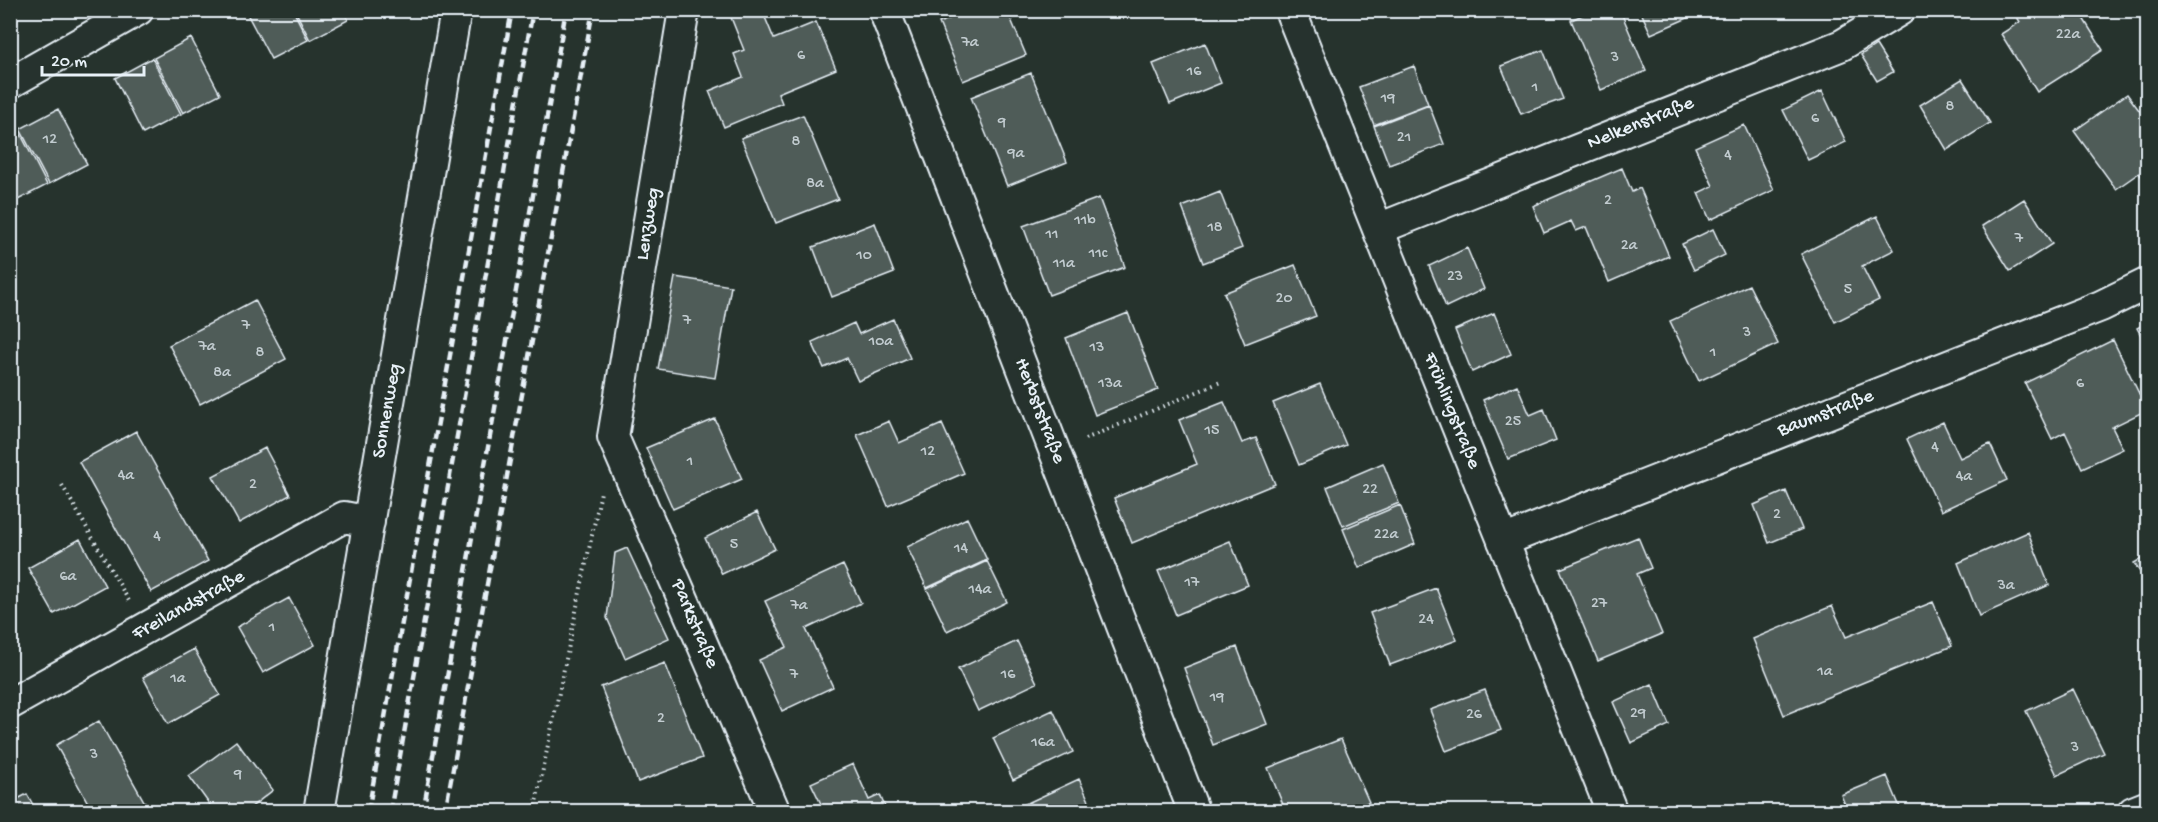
<svg xmlns="http://www.w3.org/2000/svg" width="2158" height="822" viewBox="0 0 2158 822" font-family="'Gochi Hand',sans-serif">
<rect width="100%" height="100%" fill="#26332d"/>
<filter id="ink" filterUnits="userSpaceOnUse"><feTurbulence type="fractalNoise" baseFrequency=".0167" numOctaves="2"/><feDisplacementMap in="SourceGraphic" scale="12" xChannelSelector="R" yChannelSelector="G"/><feConvolveMatrix kernelMatrix="1 2 1 2 8 2 1 2 1" color-interpolation-filters="sRGB"/></filter>
<g filter="url(#ink)">
<path fill="#505c59" stroke="#e8f1f8" stroke-width="1.5" d="M245 10H293L308 40 271 59Z
M295 10H343L348 20 310 40Z
M728 10H762L774 39 816 22 836 69 778 93 782 103 724 127 709 91 743 77 734 54 744 50Z
M970 10H1007L1026 55 963 81 939 23Z
M1594 10H1620L1646 71 1601 90 1571 20Z
M1640 10H1706L1651 34Z
M2013 10H2078L2103 50 2037 92 2001 34 2020 22Z
M191 38 220 94 183 113 154 58Z
M1205 43 1221 83 1170 104 1153 64Z
M1876 45 1893 72 1877 81 1861 55Z
M1543 50 1563 99 1521 114 1501 66Z
M152 58 181 114 143 134 115 78Z
M1414 66 1428 104 1374 125 1359 87Z
M1031 73 1067 162 1007 186 971 97Z
M1962 79 1990 123 1947 150 1920 105Z
M1822 91 1846 142 1808 160 1783 110Z
M2127 94 2148 122V185L2139 173 2116 189 2074 131Z
M1429 105 1444 144 1389 165 1374 126Z
M58 109 87 164 49 184 20 129Z
M803 115 838 199 776 223 741 138Z
M1744 125 1774 190 1710 220 1698 193 1713 186 1695 147Z
M18 129 47 185 10 204V133Z
M1622 168 1632 192 1640 188 1669 256 1609 282 1586 227 1576 231 1571 221 1544 233 1533 206Z
M1220 192 1242 248 1203 263 1182 207Z
M1099 198 1125 267 1049 295 1023 226Z
M2024 199 2052 244 2010 271 1982 226Z
M1877 216 1894 250 1862 266 1879 300 1835 322 1801 254Z
M875 223 894 273 832 297 813 247Z
M1713 229 1725 255 1694 270 1682 244Z
M1467 248 1484 289 1446 307 1429 266Z
M1295 265 1316 316 1245 344 1224 293Z
M675 277 731 286 715 378 658 369Z
M1749 285 1778 344 1699 381 1670 321Z
M255 300 286 359 200 404 169 345Z
M1128 313 1158 390 1095 415 1066 338Z
M1494 313 1511 354 1472 372 1455 330Z
M893 319 910 358 858 381 847 358 824 368 812 342 854 323 859 334Z
M2148 322V348L2137 328Z
M2113 340 2147 410 2112 427 2123 449 2082 468 2065 432 2052 439 2025 383Z
M1320 384 1346 445 1299 465 1273 403Z
M1517 385 1530 415 1544 409 1556 440 1508 459 1483 400Z
M1224 402 1242 443 1256 438 1275 484 1132 543 1114 498 1197 464 1179 420Z
M715 419 742 479 673 509 646 448Z
M889 421 899 443 942 424 964 473 888 506 857 435Z
M1943 422 1960 458 1990 444 2007 480 1941 511 1907 439Z
M136 431 208 561 151 592 79 462Z
M265 448 290 495 239 523 213 476Z
M1383 463 1399 503 1343 526 1327 487Z
M1786 491 1802 529 1769 543 1754 505Z
M1400 505 1415 544 1359 568 1343 529Z
M757 512 775 549 722 574 705 538Z
M967 518 987 560 927 588 907 547Z
M2028 532 2049 585 1979 616 1958 563Z
M1638 537 1651 568 1637 574 1662 634 1598 661 1560 569Z
M80 539 105 586 54 614 28 568Z
M1230 541 1248 585 1176 615 1158 571Z
M627 548 669 638 625 658 607 618 615 553Z
M2148 555V584L2134 563Z
M987 561 1007 602 947 631 927 589Z
M843 565 861 603 806 629 833 687 782 711 759 660 787 647 765 601Z
M1436 588 1457 640 1390 665 1370 613Z
M289 598 315 645 263 673 237 627Z
M1933 602 1952 646 1784 715 1753 639 1832 606 1846 637Z
M1017 641 1037 683 978 711 958 669Z
M1237 647 1267 724 1213 745 1184 668Z
M194 649 220 695 168 724 143 677Z
M665 663 702 758 638 782 601 687Z
M1652 684 1669 725 1631 743 1613 702Z
M2073 689 2104 753 2057 775 2026 711Z
M1485 690 1501 730 1446 751 1430 710Z
M1053 710 1073 752 1013 780 993 738Z
M99 721 145 803 130 812H93L56 745Z
M1341 739 1369 802 1344 812H1286L1268 768Z
M236 741 273 790 245 812H215L189 776Z
M853 764 869 800 880 795 887 812H825L811 783Z
M1887 776 1902 812H1848L1841 795Z
M1079 779 1094 812H1021L1019 807Z
M27 794 37 812H10V803Z"/>
<g fill="none" stroke-linecap="round" stroke-linejoin="round">
<g stroke="#e8f1f8" stroke-width="34">
<path id="minor" d="M684 10 613 437 775 812
M884 10 1194 812
M1290 10 1612 812
M10 83 138 10
M1378 229 1842 45 1900 10
M1503 541 2101 306 2148 283
M10 704 344 517 369 522
M319 812 456 10
M2133 812 2148 806"/>
</g>
<path stroke="#e8f1f8" stroke-width="4" stroke-dasharray="1.5 4.5" stroke-linecap="butt" d="M1085 439 1223 381
M62 485 129 601
M534 812 601 492"/>
<use href="#minor" stroke="#26332d" stroke-width="30"/>
<path stroke="#e8f1f8" stroke-width="4.5" stroke-dasharray="9 4.5" stroke-linecap="butt" d="M368 812 512 10
M390 812 533 10
M423 812 566 10
M445 812 593 10"/>
</g>
</g>
<g text-anchor="middle" dominant-baseline="central" stroke-width="6" stroke-linejoin="round" paint-order="stroke">
<g font-size="16" fill="#c2ccd0">
<text x="2068" y="35">22a</text>
<text x="970" y="43">7a</text>
<text x="801" y="56">6</text>
<text x="1615" y="58">3</text>
<text x="1194" y="72">16</text>
<text x="1535" y="88">1</text>
<text x="1388" y="99">19</text>
<text x="1950" y="107">8</text>
<text x="1815" y="119">6</text>
<text x="1002" y="123">9</text>
<text x="1404" y="138">21</text>
<text x="50" y="140">12</text>
<text x="796" y="142">8</text>
<text x="1016" y="154">9a</text>
<text x="1728" y="156">4</text>
<text x="815" y="184">8a</text>
<text x="1608" y="201">2</text>
<text x="1085" y="221">11b</text>
<text x="1215" y="228">18</text>
<text x="1052" y="235">11</text>
<text x="2019" y="239">7</text>
<text x="1629" y="246">2a</text>
<text x="1098" y="254">11c</text>
<text x="864" y="256">10</text>
<text x="1064" y="264">11a</text>
<text x="1455" y="277">23</text>
<text x="1848" y="290">5</text>
<text x="1284" y="299">20</text>
<text x="687" y="321">7</text>
<text x="246" y="326">7</text>
<text x="1747" y="333">3</text>
<text x="881" y="342">10a</text>
<text x="207" y="347">7a</text>
<text x="1097" y="348">13</text>
<text x="260" y="353">8</text>
<text x="1713" y="353">1</text>
<text x="222" y="373">8a</text>
<text x="1110" y="384">13a</text>
<text x="2080" y="384">6</text>
<text x="1513" y="422">25</text>
<text x="1212" y="431">15</text>
<text x="1935" y="448">4</text>
<text x="928" y="452">12</text>
<text x="690" y="462">1</text>
<text x="126" y="476">4a</text>
<text x="1964" y="477">4a</text>
<text x="253" y="485">2</text>
<text x="1370" y="490">22</text>
<text x="1777" y="515">2</text>
<text x="1386" y="535">22a</text>
<text x="157" y="537">4</text>
<text x="734" y="545">5</text>
<text x="961" y="549">14</text>
<text x="68" y="577">6a</text>
<text x="1192" y="583">17</text>
<text x="2006" y="586">3a</text>
<text x="980" y="590">14a</text>
<text x="1599" y="604">27</text>
<text x="799" y="606">7a</text>
<text x="1426" y="620">24</text>
<text x="272" y="628">1</text>
<text x="1825" y="672">1a</text>
<text x="794" y="675">7</text>
<text x="1008" y="675">16</text>
<text x="178" y="679">1a</text>
<text x="1217" y="698">19</text>
<text x="1638" y="714">29</text>
<text x="1474" y="715">26</text>
<text x="661" y="719">2</text>
<text x="1043" y="743">16a</text>
<text x="2075" y="748">3</text>
<text x="94" y="755">3</text>
<text x="238" y="775">9</text>
</g>
<g font-size="20" fill="#e8f1f8" stroke="#26332d">
<text transform="translate(1641 124) rotate(-22)">Nelkenstraße</text>
<text transform="translate(649 224) rotate(-81)">Lenzweg</text>
<text transform="translate(388 411) rotate(-80)">Sonnenweg</text>
<text transform="translate(1039 411) rotate(69)">Herbststraße</text>
<text transform="translate(1451 411) rotate(68)">Frühlingstraße</text>
<text transform="translate(1826 414) rotate(-21)">Baumstraße</text>
<text transform="translate(189 606) rotate(-29)">Freilandstraße</text>
<text transform="translate(694 624) rotate(67)">Parkstraße</text>
</g>
</g>
<rect width="2158" height="822" fill="none" stroke="#26332d" stroke-width="36"/>
<rect x="18" y="18" width="2122" height="786" fill="none" stroke="#e8f1f8" stroke-width="2" filter="url(#ink)"/>
<path d="M42 66v9h102v-9" fill="none" stroke="#e8f1f8" stroke-width="3"/>
<text x="51" y="66" font-size="18" fill="#e8f1f8" stroke="#26332d" stroke-width="4.5" paint-order="stroke">20 m</text>
</svg>
